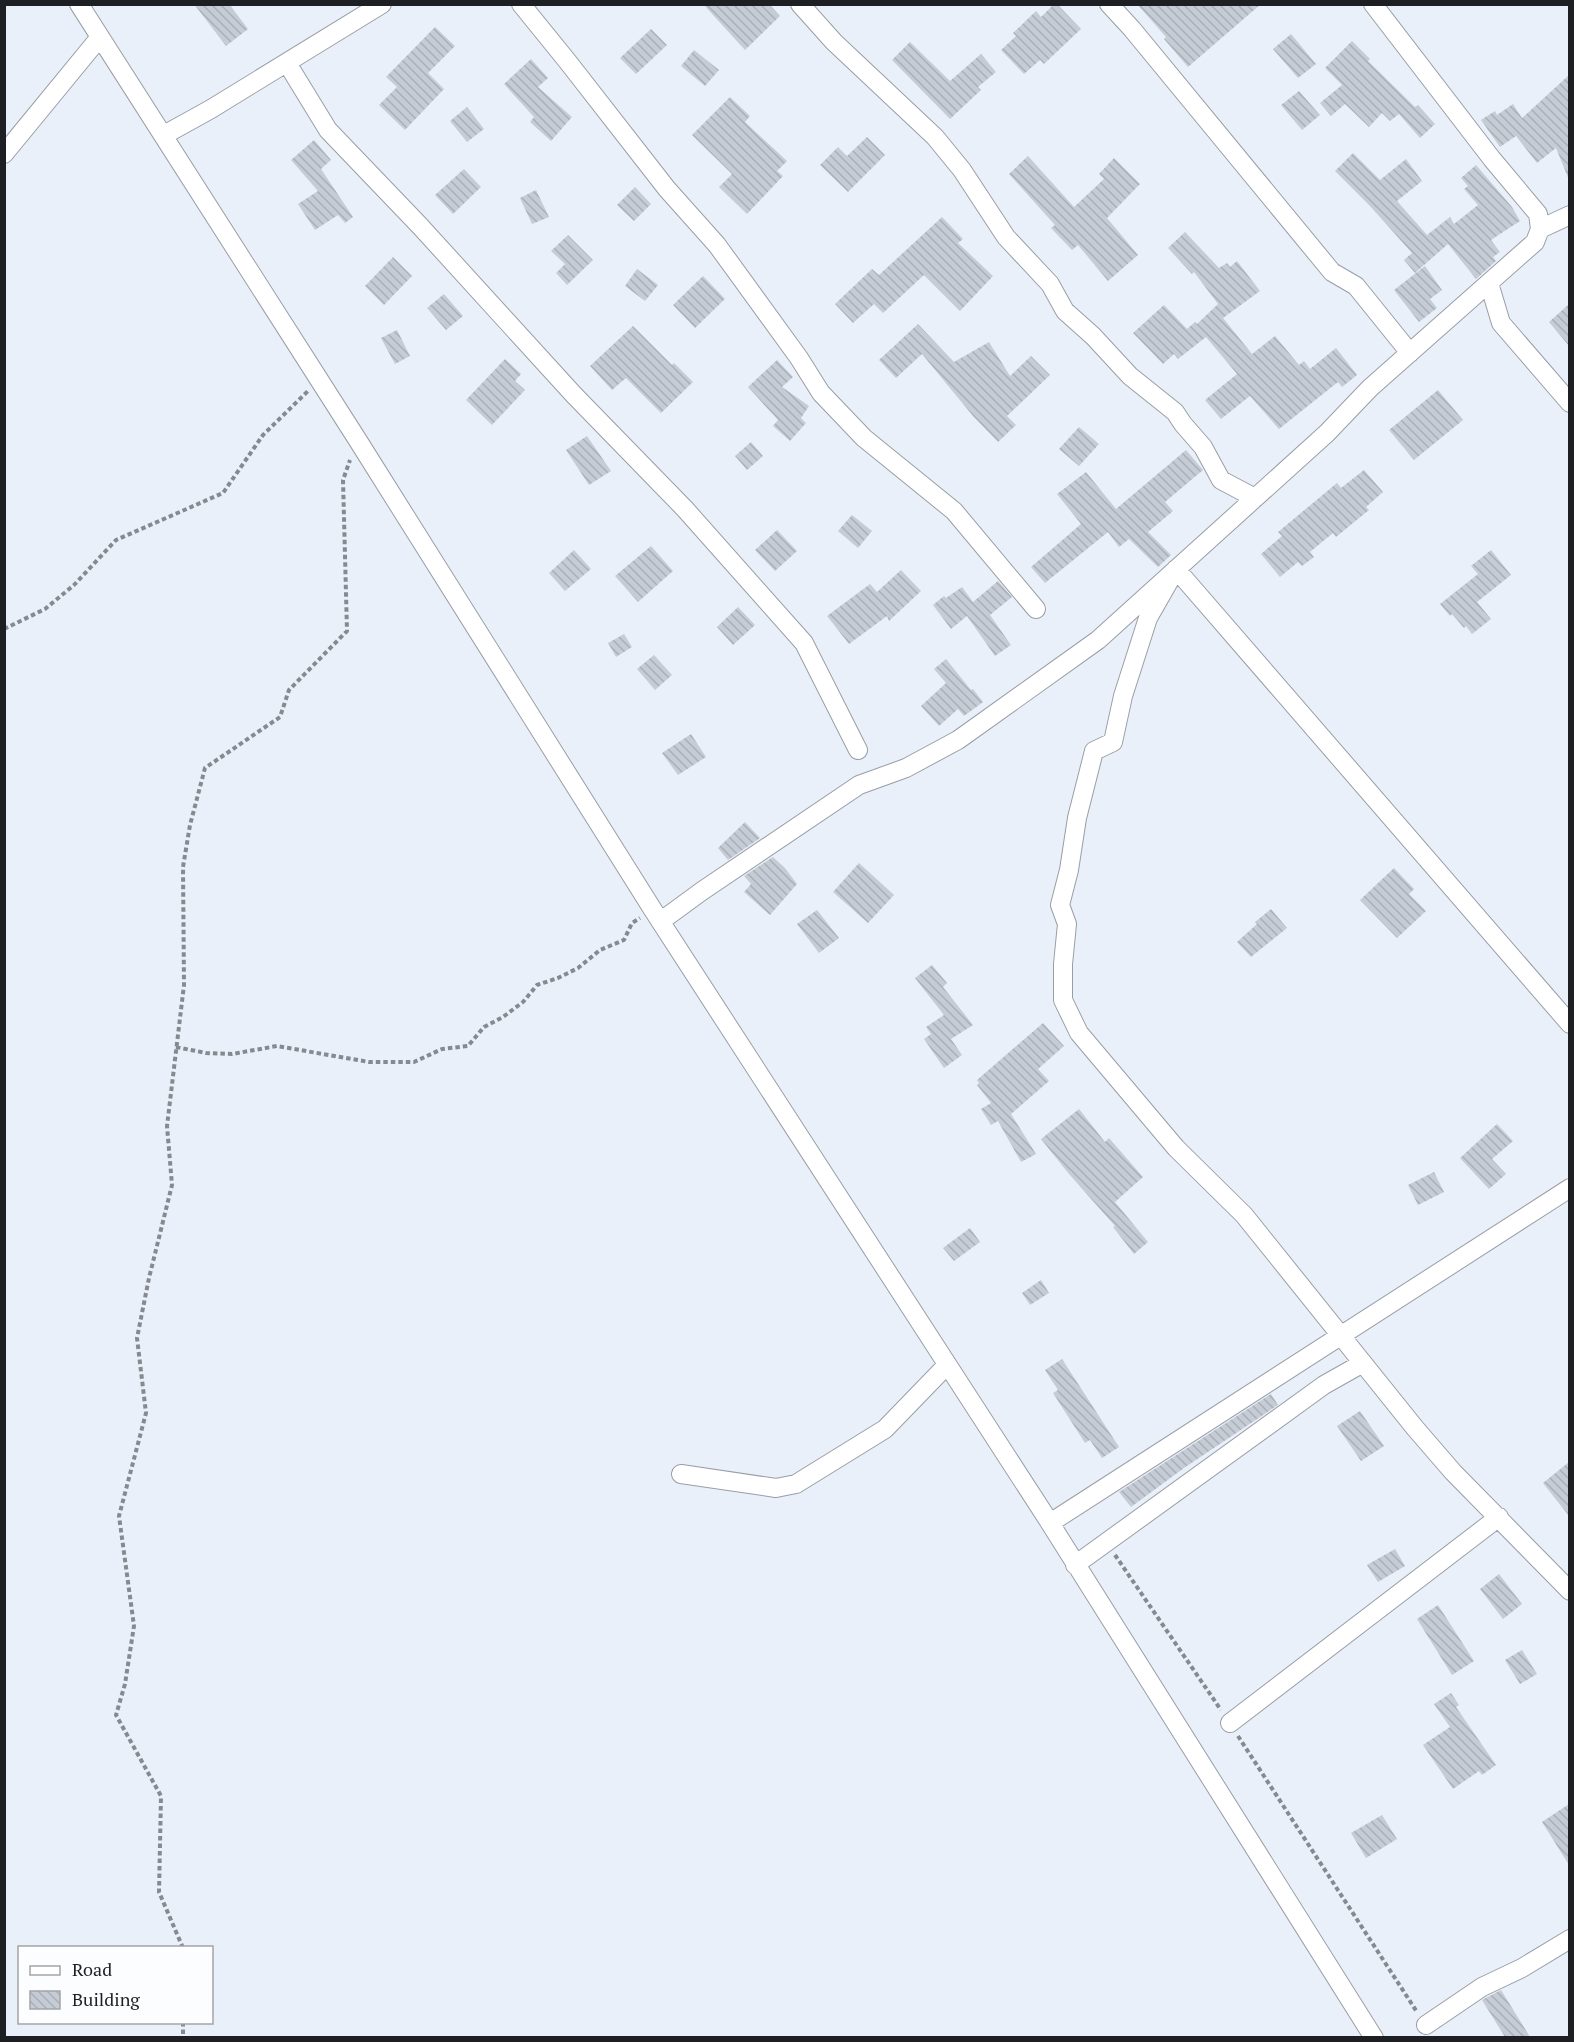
<svg xmlns="http://www.w3.org/2000/svg" width="1574" height="2042" viewBox="0 0 1574 2042" font-family="'PT Serif',serif">
<defs>
<pattern id="building-back-hatch" width="6" height="6" patternUnits="userSpaceOnUse" patternTransform="scale(1.5)"><rect width="6" height="6" fill="#c6ccd5"/><path d="M-1 5l2 2M0 0l6 6M5-1l2 2" fill="none" stroke="#aaafb7"/></pattern>
</defs>
<rect width="100%" height="100%" fill="#eaf0f9"/>
<path fill="url(#building-back-hatch)" d="M194 4H229L248 29 226 46Z
M703 4H769L780 16 745 50Z
M1054 4H1057L1081 29 1044 64 1040 60 1024 74 1001 50 1016 36 1013 33 1036 11 1041 17Z
M1137 4H1261L1188 67 1164 39 1166 37Z
M435 27 455 46 428 73 444 89 405 130 379 105 397 87 386 77Z
M651 29 667 45 636 74 620 58Z
M1291 34 1316 64 1298 78 1273 49Z
M1352 41 1370 59 1368 61 1415 107 1418 105 1435 124 1420 138 1399 114 1390 121 1382 113 1369 127 1345 104 1331 116 1320 103 1342 85 1325 68Z
M910 42 950 81 981 54 996 72 978 87 981 90 950 119 892 60Z
M694 50 719 70 705 86 681 66Z
M531 59 548 78 538 87 572 117 551 141 530 122 534 117 504 84Z
M1569 75V180L1556 148 1537 163 1516 136 1500 147 1481 120 1495 111 1497 115 1513 104 1522 118Z
M1299 91 1320 115 1302 130 1281 105Z
M730 97 750 116 745 122 787 161 777 171 783 176 747 214 719 187 732 174 692 135Z
M467 107 484 129 467 142 450 121Z
M867 137 885 155 848 192 820 165 838 147 847 156Z
M314 140 331 160 321 169 353 217 345 223 338 215 315 230 298 204 318 191 291 160Z
M1353 153 1380 180 1406 159 1422 181 1397 201 1427 235 1450 217 1454 224 1478 205 1464 189 1468 186 1461 178 1476 165 1512 207 1520 221 1491 240 1500 252 1493 257 1496 261 1476 279 1448 244 1415 273 1404 260 1412 253 1370 206 1335 171Z
M1028 156 1074 207 1104 179 1099 174 1114 158 1140 184 1107 218 1138 255 1108 281 1078 245 1072 250 1051 228 1055 225 1009 174Z
M464 169 481 187 453 214 435 195Z
M635 187 651 204 634 221 617 205Z
M536 190 549 217 532 224 520 198Z
M942 217 963 239 958 243 993 276 960 311 924 275 883 313 874 304 853 323 835 304 872 269 879 275Z
M1185 232 1219 268 1227 263 1230 267 1237 261 1260 291 1223 318 1252 354 1275 336 1299 365 1304 361 1310 369 1336 348 1357 375 1342 387 1338 382 1279 429 1250 396 1221 419 1205 400 1237 374 1206 337 1178 359 1174 354 1163 364 1133 333 1164 305 1187 329 1195 322 1197 324 1218 304 1194 272 1192 274 1168 248Z
M568 235 593 260 567 285 556 273 565 264 551 251Z
M393 257 412 276 384 305 365 286Z
M1425 266 1442 290 1430 299 1437 308 1419 322 1394 290Z
M637 269 658 285 645 301 625 286Z
M703 276 725 299 695 328 673 305Z
M444 294 463 316 446 330 427 308Z
M1569 304V346L1549 322Z
M918 324 954 362 989 342 1010 376 1031 356 1050 375 1007 416 1016 425 998 442 973 416 922 354 896 378 879 360Z
M633 326 672 365 674 363 693 382 661 413 626 378 612 390 590 366Z
M397 330 410 356 395 364 381 338Z
M505 359 521 374 515 381 525 390 492 425 466 400Z
M777 360 793 377 782 387 809 406 801 418 806 423 790 441 773 426 778 420 748 387Z
M1438 390 1463 420 1414 460 1389 430Z
M1079 427 1099 444 1079 466 1059 449Z
M587 436 611 471 589 485 566 450Z
M751 442 763 456 747 470 735 456Z
M1186 450 1203 470 1165 502 1173 511 1148 532 1171 555 1158 567 1129 539 1119 547 1108 532 1045 583 1031 567 1081 524 1057 494 1086 472 1116 509Z
M1364 470 1383 492 1366 507 1369 510 1336 537 1333 533 1310 552 1314 557 1302 566 1298 562 1280 577 1261 554 1282 536 1278 532 1337 483 1341 488Z
M852 515 872 531 858 548 838 531Z
M777 530 797 551 775 571 755 550Z
M651 546 673 571 638 602 615 576Z
M574 550 591 569 565 591 549 573Z
M1491 550 1511 575 1477 602 1491 619 1472 634 1466 626 1464 628 1452 614 1450 616 1440 604 1478 574 1471 566Z
M901 570 921 591 889 621 887 616 849 644 827 616 870 584 877 592Z
M998 581 1012 597 990 615 1011 645 995 656 967 616 951 629 933 605 944 596 946 598 962 587 973 602Z
M738 607 755 625 733 645 717 627Z
M624 634 632 647 616 657 608 643Z
M654 655 672 675 655 690 637 669Z
M946 659 971 690 973 689 983 702 964 716 958 709 939 726 921 706 946 683 934 669Z
M691 734 706 757 678 775 662 753Z
M745 822 760 838 728 860 718 848Z
M773 857 785 868 797 884 770 915 744 892 751 884 744 876Z
M859 863 894 895 868 923 833 892Z
M1394 868 1414 889 1409 894 1426 911 1397 938 1360 900Z
M1271 909 1287 928 1251 957 1237 942 1257 924 1255 922Z
M817 910 839 938 819 953 797 924Z
M932 965 947 983 943 987 973 1025 951 1039 962 1055 944 1068 924 1039 931 1034 926 1027 944 1015 915 978Z
M1043 1023 1064 1046 1038 1069 1049 1081 1011 1114 1036 1154 1021 1162 998 1121 991 1125 981 1109 991 1103 977 1085 979 1083 977 1080Z
M1079 1109 1105 1142 1109 1138 1143 1177 1115 1202 1148 1242 1134 1254 1113 1227 1115 1226 1069 1174 1041 1139Z
M1497 1124 1513 1141 1492 1159 1506 1174 1489 1189 1460 1158Z
M1434 1172 1444 1192 1418 1205 1408 1185Z
M970 1228 980 1242 954 1261 943 1248Z
M1041 1280 1049 1293 1030 1305 1022 1293Z
M1062 1359 1119 1447 1102 1458 1090 1440 1085 1443 1053 1393 1058 1390 1045 1370Z
M1271 1394 1278 1405 1184 1468 1131 1507 1119 1492Z
M1360 1411 1384 1446 1361 1461 1337 1426Z
M1569 1462V1516L1543 1483Z
M1395 1549 1405 1566 1378 1582 1367 1565Z
M1499 1574 1522 1604 1503 1619 1480 1589Z
M1438 1605 1474 1661 1452 1675 1417 1619Z
M1522 1650 1537 1674 1520 1684 1505 1660Z
M1451 1693 1459 1705 1456 1707 1496 1765 1482 1775 1479 1771 1453 1789 1423 1745 1450 1727 1434 1704Z
M1569 1804V1865L1542 1822Z
M1382 1815 1397 1839 1366 1858 1351 1833Z
M1501 1990 1530 2037H1505L1482 2000Z"/>
<g fill="none" stroke-linecap="round" stroke-linejoin="round">
<g stroke="#999ea6" stroke-width="20">
<path id="street" d="M79 4 357 439 653 910 1050 1523 1374 2038
M521 4 568 62 667 189 717 245 799 358 821 393 864 438 954 511 1036 609
M800 4 834 42 935 137 962 170 1006 237 1050 284 1065 311 1093 336 1130 376 1175 412 1183 424 1203 447 1221 480 1255 498
M1109 4 1132 29 1332 272 1356 286 1410 353
M287 63 328 130 420 226 574 395 685 509 804 643 858 750
M164 135 211 109 382 4
M4 154 100 37
M1540 229 1570 215
M1489 283 1501 323 1570 403
M661 921 702 891 859 785 906 768 958 740 1098 640 1327 433 1370 388 1535 242 1540 229 1538 214 1492 159 1373 4
M1570 1024 1176 569 1148 618 1123 696 1113 742 1094 751 1077 818 1069 870 1060 905 1067 924 1063 964V1000L1079 1033 1176 1148 1244 1215 1415 1428 1453 1472 1570 1591
M681 1474 776 1488 796 1484 885 1429 947 1365
M1050 1523 1570 1188
M1075 1565 1324 1385 1363 1363
M1230 1723 1499 1517
M1426 2025 1482 1987 1522 1968 1570 1939"/>
</g>
<path stroke="#868a90" stroke-width="4" stroke-dasharray="4.5 3" stroke-linecap="butt" d="M4 629 45 609 74 585 116 540 223 493 263 435 308 391
M176 1047 206 1053 232 1054 277 1046 369 1062H414L442 1049 468 1046 484 1027 503 1017 523 1002 537 985 558 978 578 968 600 950 624 940 632 923 640 918
M1115 1555 1221 1710
M1238 1736 1417 2012
M183 1948 159 1892 161 1796 116 1715 125 1684 134 1626 119 1516 146 1413 137 1338 149 1278 172 1185 167 1126 184 985 183 867 190 825 205 768 280 717 289 690 347 631 343 480 350 460
M183 2022V2038"/>
<use href="#street" stroke="#fff" stroke-width="18"/>
</g>
<rect width="1574" height="2042" fill="none" stroke="#1d1f22" stroke-width="12"/>
<rect x="18" y="1946" width="195" height="78" fill="#fcfdff" stroke="#a3a4a7" stroke-width="1.5"/>
<rect x="30" y="1966" width="30" height="9" fill="#ffffff" stroke="#a3a4a7" stroke-width="1.5"/>
<text x="72" y="1976" font-size="18" fill="#1d1f22">Road</text>
<rect x="30" y="1991" width="30" height="18" fill="url(#building-back-hatch)" stroke="#a3a4a7" stroke-width="1.5"/>
<text x="72" y="2006" font-size="18" fill="#1d1f22">Building</text>
</svg>
